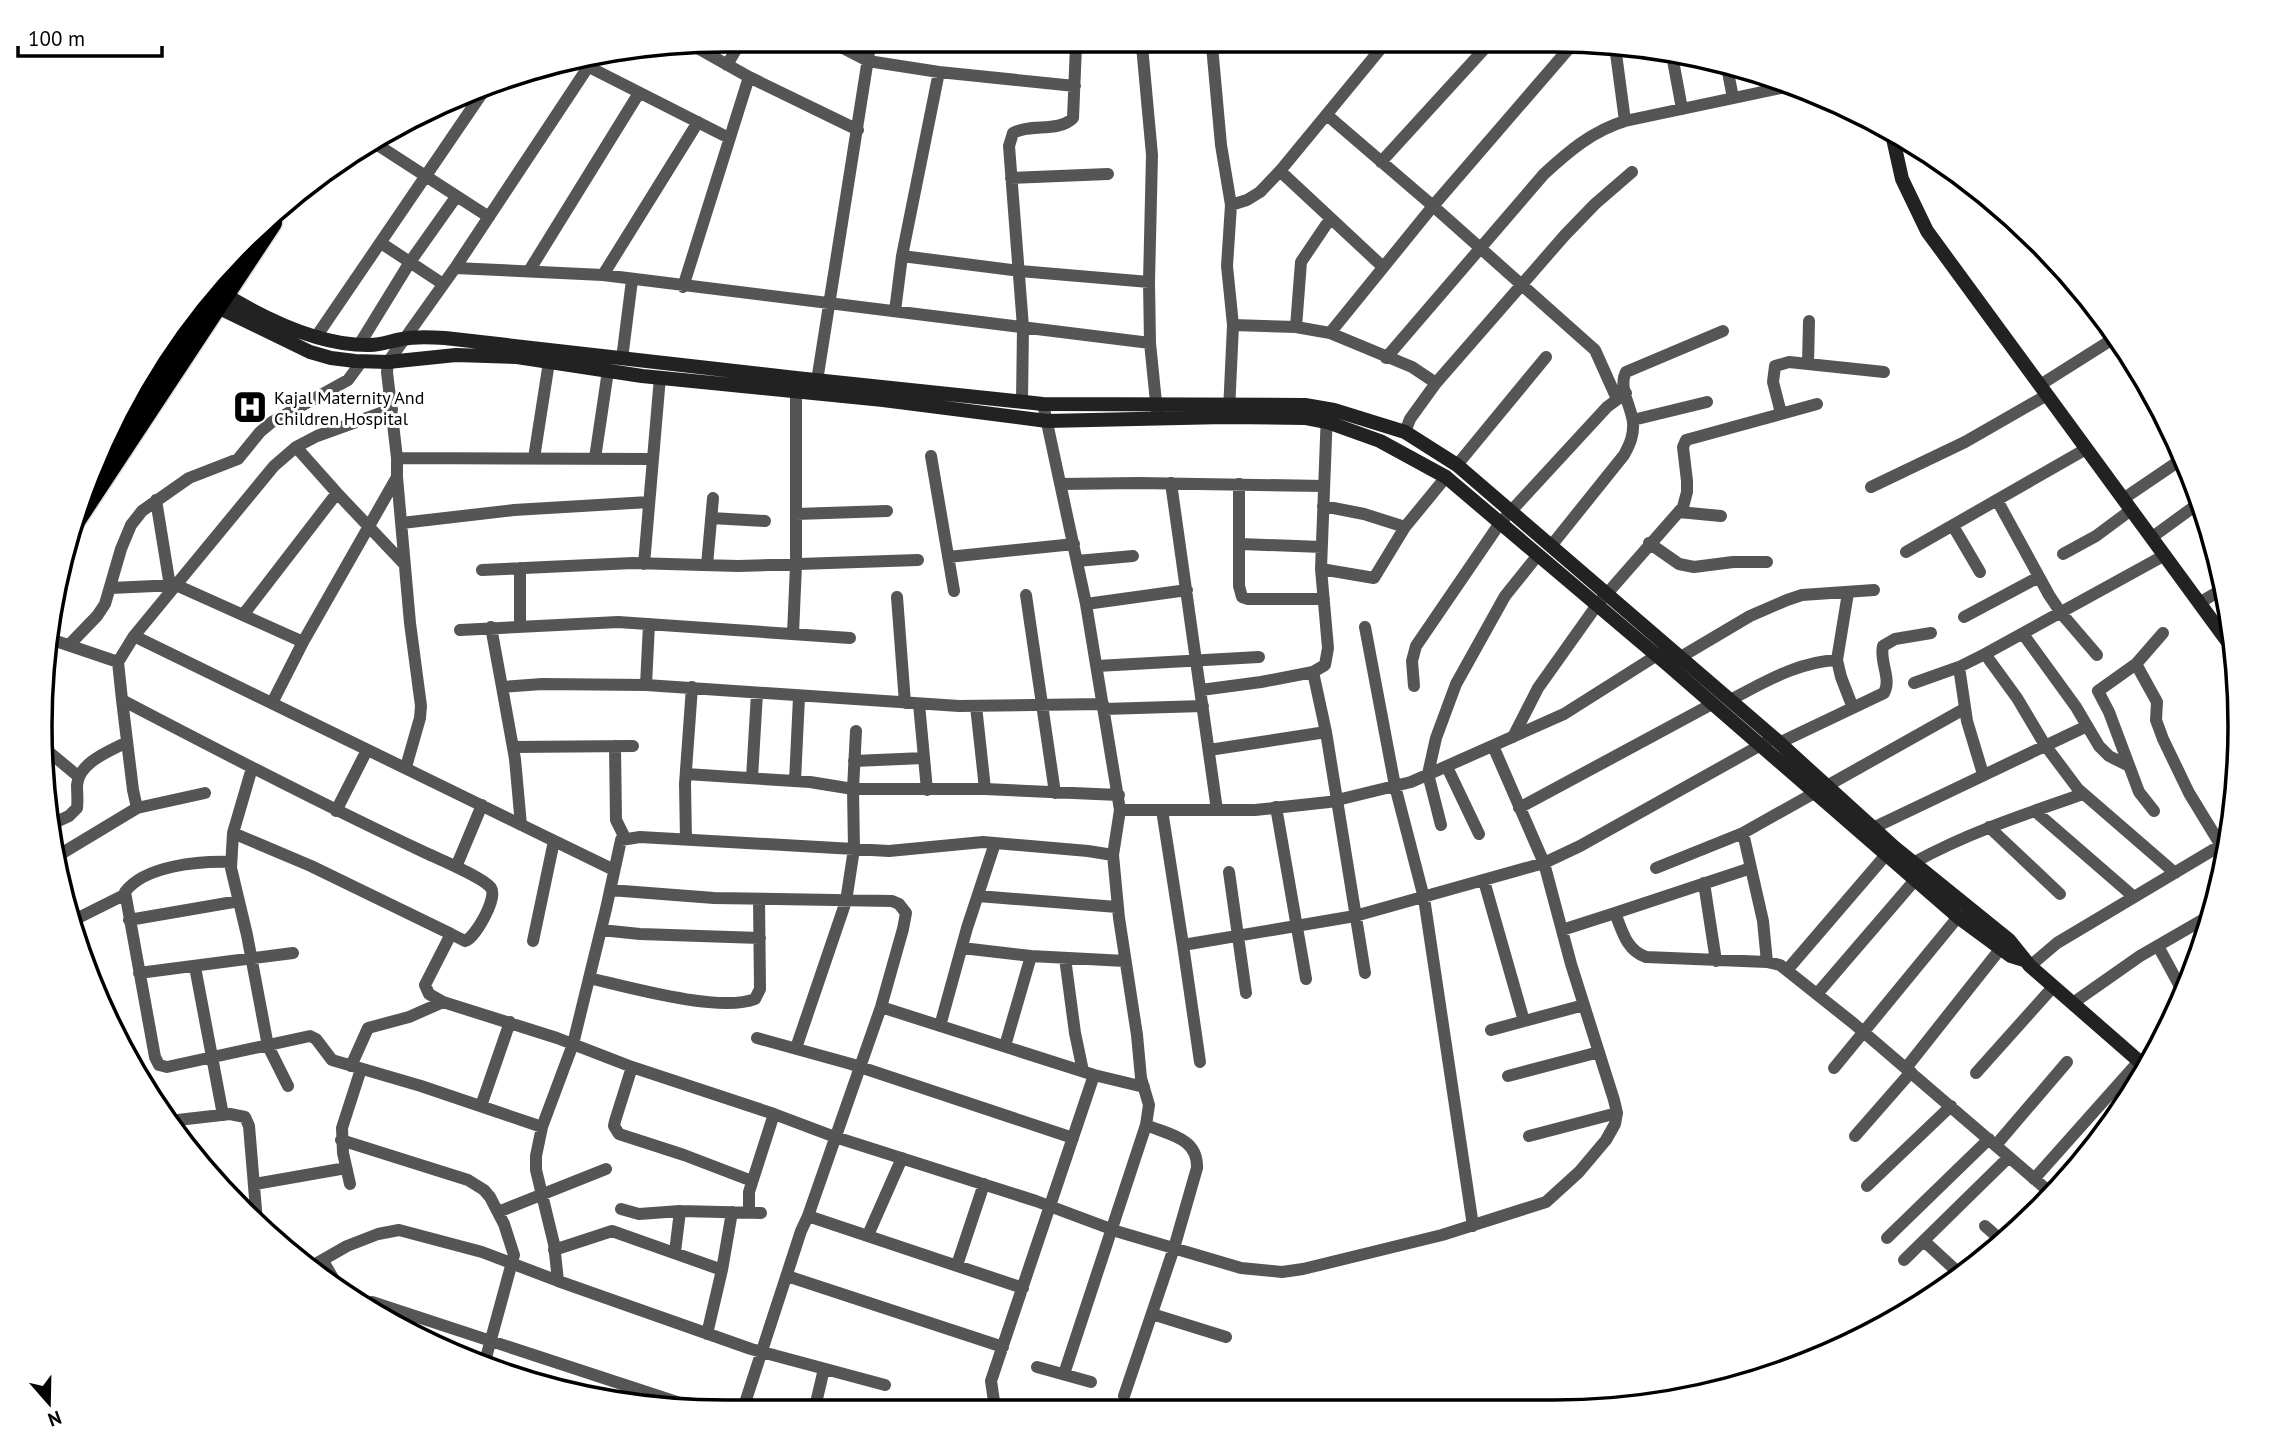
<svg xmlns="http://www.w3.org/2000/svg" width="2280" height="1452" viewBox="0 0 2280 1452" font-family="'PT Sans',sans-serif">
<rect width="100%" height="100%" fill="#fff"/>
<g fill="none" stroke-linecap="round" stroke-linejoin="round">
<g stroke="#dbdbdb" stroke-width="21">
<path id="primary" d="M92 471 221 279
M73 526 273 223"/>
</g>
<path stroke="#555" stroke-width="12" d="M694 46 749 77 858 130
M839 46 868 61 939 72 1075 86
M1142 46 1152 155 1149 282 1150 343 1157 412
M1212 46 1221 145 1231 205 1227 266 1233 325 1229 411
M1360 46 1380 49
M1615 46 1625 121
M1672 55 1682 109
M727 65 738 46
M589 67 729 138
M1728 72 1733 98
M1327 115 1433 206 1595 350 1617 399
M373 142 489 217
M1381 162 1487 46
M1280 171 1383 267
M1011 178 1108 174
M1231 205 1247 200 1260 192 1280 171 1383 46
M381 243 443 284
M902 256 1020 271 1149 282
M455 268 603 275 1150 343
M529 271 639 93
M603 275 698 122
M683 287 749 77
M895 311 902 256 939 72
M1233 325 1296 327 1330 333 1412 367 1436 383
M1296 327 1301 262 1330 219
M1330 333 1433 206 1571 46
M164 336 177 345
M316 337 487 86
M359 345 410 262 456 197
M1386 358 1544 174C1568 152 1592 131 1625 121L1781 88
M622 359 632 280
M1808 364 1809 321
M817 381 870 46
M2040 385 2116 337
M1022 401 1023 327 1009 146 1013 133C1031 123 1058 133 1073 118L1076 46
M1043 404 1086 604 1120 810H1255L1329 802 1411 782 1564 714 1662 652
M1327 412 1321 569 1328 648 1325 665 1313 672 1326 732 1365 973
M1781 413 1773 382 1775 366 1789 362 1884 372
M1633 420 1707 402
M1405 432 1410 419 1436 383 1565 235 1595 204 1632 172
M296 447 337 493 405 565
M931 456 954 591
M397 458 653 459
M534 458 549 362
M595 458 608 371
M1457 465 1546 357
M1171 483 1217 810
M1061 484 1139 483 1324 486
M1239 484V586L1242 597 1248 599H1324
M1871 487 1965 442 2047 395
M2123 499 2182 459
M156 500 170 586
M1997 500 2049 595 2061 613 2097 655
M1323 506 1364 514 1405 527
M1679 512 1721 516
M796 514 887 511
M711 518 765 521
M402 523 514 510 649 502
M1953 526 1980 572
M2151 538 2199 503
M1649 543 1679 564 1694 567 1733 562H1767
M1240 544 1322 547
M1551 546 1624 455C1630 444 1634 435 1633 422 1631 406 1618 387 1626 372L1723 331
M1906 552 2086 449
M2063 554 2096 536 2131 510
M948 557 1074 544
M1077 561 1133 556
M644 564 660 377
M707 565 713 498
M1321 569 1374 578 1405 527 1446 477
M482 570 633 563 738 566 918 560
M111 588 176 585 303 642
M1848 593 1837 660 1841 677 1853 708
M1026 595 1055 793
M897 597 905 703
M2199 603 2223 589
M1086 604 1187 590
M243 615 337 493
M1964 617 2039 577
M520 625V568
M491 627 502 687
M1365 627 1395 786 1424 898 1473 1226
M460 630 618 622 850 638
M793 634 796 565V382
M2023 634 2076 707 2099 746 2109 756 2129 766
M134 636 274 466 296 447 317 436 392 409
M50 639 118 662 134 636 614 870
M69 645 97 616 105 604 121 549 131 525 142 511 189 478 238 459 260 432 272 422 348 380 362 361
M1985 654 2017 698 2045 745 2078 789 2175 873
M1674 661 1750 616 1787 600 1802 595 1874 590
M118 662 122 700C223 753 323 805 426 853 439 859 484 878 491 888 498 898 475 938 465 941L451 934 427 981 425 985 429 994 443 1002 557 1038 632 1067 774 1114 835 1137 1036 1201 1119 1232 1241 1268 1282 1272 1303 1269 1442 1235 1546 1202 1579 1172 1606 1140 1615 1124 1617 1113 1614 1100 1571 964 1544 863 1493 746
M2136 664 2157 702 2156 720 2163 739 2189 793 2225 852
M1097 666 1259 657
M1959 667 1967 721 1983 774
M1914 683 1959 667 1985 654 2165 555
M646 685 649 624
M1414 686 1412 661 1416 646 1500 523 1607 407 1626 393
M1201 690 1261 682 1313 672
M122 700 133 790 137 808
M1730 700C1765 682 1797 662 1837 660
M272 703 303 642 397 477
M919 704 927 790
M976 706 985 789
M1104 709 1203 706
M1513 737 1538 688 1597 605 1683 507 1687 492V481L1683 447 1686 440 1817 404
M1779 743 1884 693C1892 679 1879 661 1883 646L1895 639 1931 633
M615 746 616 820 625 838
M513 747 633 746
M1209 750 1326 732
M49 752 79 777
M854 761 924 758
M406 767 420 718 421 706 410 623 397 477V458L387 372 388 362 455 268 596 55
M1447 767 1479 834
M252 768 233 833 231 868 247 935 268 1046 288 1086
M686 774 810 782 853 789H985L1119 795
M752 778 757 693
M795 781 799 697
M1276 807 1306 979
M1519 808 1712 704
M1162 810 1183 945 1355 916 1544 863 1580 846 1768 741
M336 811 367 750
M2154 811 2139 792 2109 712 2098 691 2136 664 2163 633
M2036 812 2134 897
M56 822 69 816 77 808C78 800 77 793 77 785 79 762 110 751 127 742
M521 825 515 759 502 687 542 684 646 685 959 706 1103 704
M1441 825 1428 774 1436 738 1456 684 1505 596 1538 555
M1989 827 2060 894
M1873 828 2087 726
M233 833 311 866 451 934
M1743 833 1763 921 1767 962
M686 839 685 784 692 687
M59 855 137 808 205 793
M231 862C200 861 145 865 125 892L155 1057 159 1065 167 1067 310 1036 316 1039 332 1060 421 1086 542 1127
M1913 863C1967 833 2025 814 2083 794
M456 867 482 805
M1656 868 1743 833 1964 709
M1229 872 1246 993
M1484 881 1524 1021
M1704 883 1716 961
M610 890 714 898 892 901 899 904 906 913 903 929 881 1007 808 1216 801 1231 744 1406
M978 896 1117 907
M1615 913 1751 868
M129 920 239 901
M70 922 124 895
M601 930 640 934 760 938
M1562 930 1615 913C1622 930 1626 950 1646 957L1767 962 1780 965 1853 1023 2052 1194
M533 941 554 841
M1183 945 1200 1062
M2158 946 2183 992
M962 948 1031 956 1125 961
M1065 958 1075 1033 1083 1071
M2030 966 2057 943 2228 841
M195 967 223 1115
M1788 969 1891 849
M139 973 293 953
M589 978C628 987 720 1013 755 999L760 989 759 899
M1817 994 1915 880
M2073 1003 2140 956 2211 915
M881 1007 1094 1075 1144 1087
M940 1026 967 928 995 843
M1491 1030 1584 1005
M757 1038 851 1064 1073 1138
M1005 1046 1031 956
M796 1048 846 901 854 849 853 789 856 731
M351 1066 368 1028 409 1017 443 1002
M632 1067 615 1121 614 1126 619 1134 684 1155 752 1181
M1834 1068 1958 917
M1906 1068 2001 948
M1976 1073 2053 987
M1508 1076 1599 1052
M481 1106 510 1022
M169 1121 230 1114 245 1117 249 1126 257 1222
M1529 1136 1617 1113
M1855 1136 1911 1072
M341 1140 468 1180 484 1190 490 1197 504 1224 514 1255 484 1365
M1996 1145 2067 1062
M2034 1179 2140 1060
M255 1184 346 1168
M350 1184 343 1153 342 1128 361 1069
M1867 1186 1951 1106
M621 1209 639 1214 680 1211 761 1213
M498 1212 606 1169
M749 1212V1192L774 1114
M808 1216 1023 1288
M1985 1226 2002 1241
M868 1235 902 1158
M1887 1238 1989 1139
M1924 1241 1962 1276
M554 1250 612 1231 722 1270
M675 1252 680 1211
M1904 1260 2009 1157
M323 1261 333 1278
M957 1265 984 1184
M312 1266 347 1246 378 1234 399 1230 482 1252 558 1281 554 1244 536 1170V1156L542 1127 573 1044 606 909 621 840 640 837 889 851 983 842 1088 851 1113 855 1120 810
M787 1276 1003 1347
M558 1281 751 1349 885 1385
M372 1302 689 1406
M1152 1314 1226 1337
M707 1334 722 1270 732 1212
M1037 1367 1091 1382
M1064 1374 1146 1125 1149 1105 1141 1078 1137 1035 1119 918 1113 855
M1124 1396 1174 1248 1197 1168C1198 1138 1170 1135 1146 1125
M815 1407 824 1369
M995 1408 991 1381 1094 1075"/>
<path stroke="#222" stroke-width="14" d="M1892 134 1902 179 1927 231 2233 649
M219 291C261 317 319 346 370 345 381 345 391 341 402 339 416 336 431 337 445 338L796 378 1043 404 1305 405 1334 410 1405 432 1457 465 1773 737 1894 847 2009 940 2030 966 2148 1069
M209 303 310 352 331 358 355 361 388 362 456 355 517 357 642 376 883 400 1047 421 1225 417 1306 418 1327 422 1380 441 1446 477 1668 665 1958 917 2011 956 2024 960"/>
<use href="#primary" stroke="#000" stroke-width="18"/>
</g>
<defs>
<g id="hospital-square" transform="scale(1.75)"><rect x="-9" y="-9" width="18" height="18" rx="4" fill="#000" stroke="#fff"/><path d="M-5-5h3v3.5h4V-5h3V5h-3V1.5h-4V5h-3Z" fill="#fff"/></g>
</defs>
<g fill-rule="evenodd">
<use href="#hospital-square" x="250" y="407"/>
</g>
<g text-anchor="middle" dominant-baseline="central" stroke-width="6" stroke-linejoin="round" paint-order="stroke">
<g font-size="18" fill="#000" stroke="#fff" text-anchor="start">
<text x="274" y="397">Kajal Maternity And<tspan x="274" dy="21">Children Hospital</tspan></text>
</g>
</g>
<path d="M0 0H2280V1452H0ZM726 52H1554A674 674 0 0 1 2228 726V726A674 674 0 0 1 1554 1400H726A674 674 0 0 1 52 726V726A674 674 0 0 1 726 52Z" fill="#fff" fill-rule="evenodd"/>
<path fill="none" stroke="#000" stroke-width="3.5" d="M726 52H1554A674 674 0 0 1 2228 726V726A674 674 0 0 1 1554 1400H726A674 674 0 0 1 52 726V726A674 674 0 0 1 726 52Z"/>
<g transform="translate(49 1403) rotate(160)" stroke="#ffffff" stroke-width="5" paint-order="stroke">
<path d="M0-5L12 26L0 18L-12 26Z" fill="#000000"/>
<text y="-10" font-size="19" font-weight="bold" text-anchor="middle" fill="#000000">N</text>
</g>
<path d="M18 46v10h144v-10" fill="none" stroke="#000000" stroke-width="3.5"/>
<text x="28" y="46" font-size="21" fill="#000000" stroke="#ffffff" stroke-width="5" paint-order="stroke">100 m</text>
</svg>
